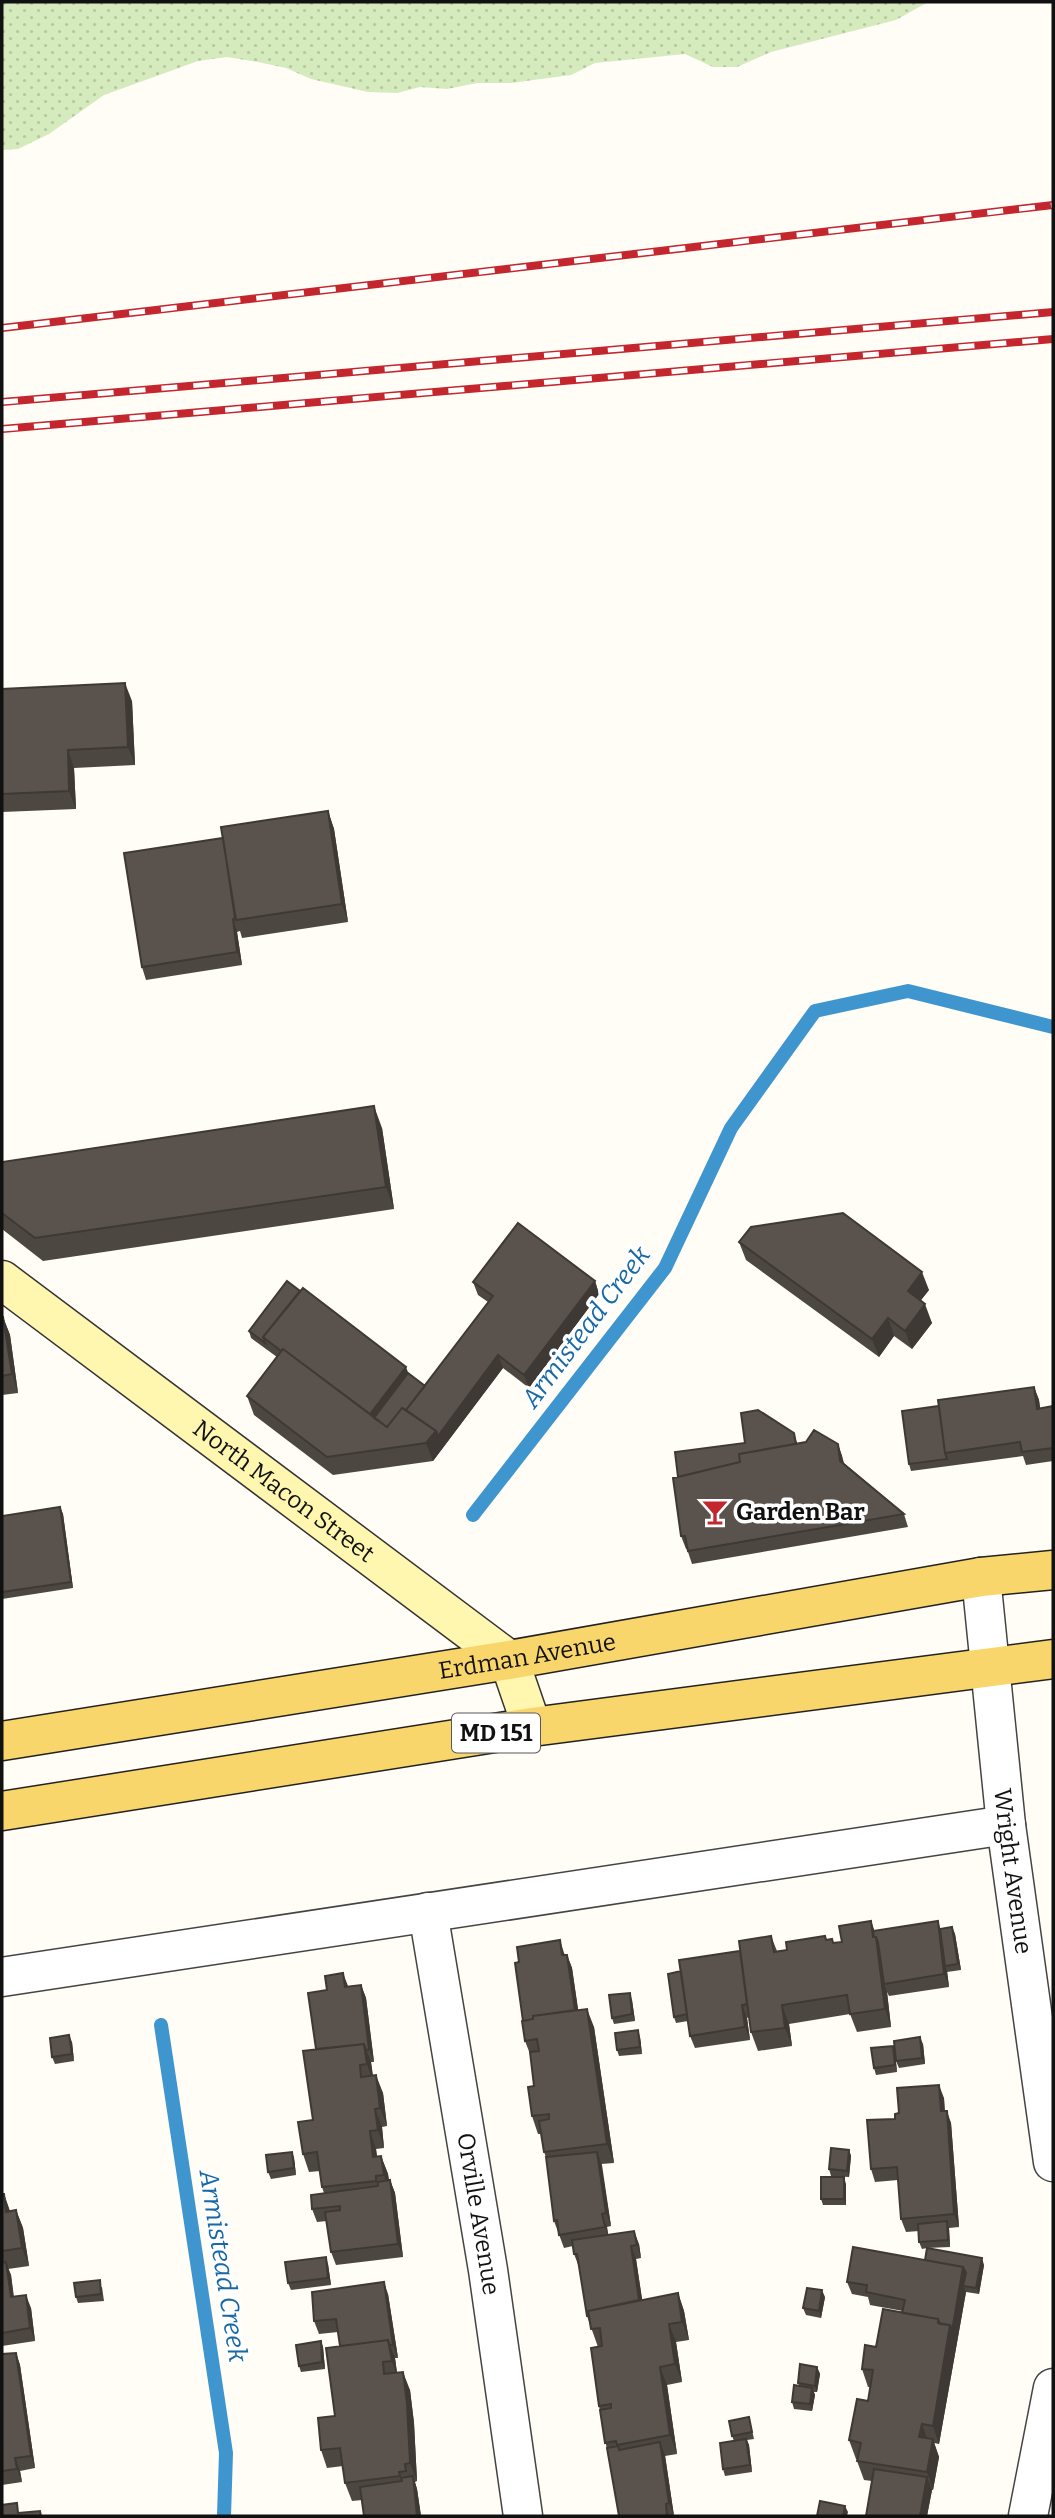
<svg xmlns="http://www.w3.org/2000/svg" width="1055" height="2518" viewBox="0 0 1055 2518" font-family="Bitter,serif">
<defs>
<pattern id="grass-dots" width="8" height="8" patternUnits="userSpaceOnUse" patternTransform="scale(1.75)"><rect width="8" height="8" fill="#d5ebbd"/><path d="M2 2h.1M6 6h.1" fill="none" stroke="#b6c8a1" stroke-width="1.8" stroke-linecap="round"/></pattern>
</defs>
<rect width="100%" height="100%" fill="#fffdf5"/>
<path fill="url(#grass-dots)" d="M2 2H928L896 20 771 52 737 67H713L685 54 595 63 571 75 511 83H477L447 89 420 87 397 93 368 92 311 79 286 68 258 62 227 57 198 61 104 95 49 134 18 149 2 150Z"/>
<g fill="none" stroke-linecap="round" stroke-linejoin="round">
<path stroke="#3f96cf" stroke-width="14" d="M473 1515 665 1268 731 1128 815 1011 908 991 1053 1027
M161 2025 226 2453 224 2516"/>
<g stroke="#444" stroke-width="41">
<g id="street">
<path id="s1" d="M981 1577 1006 1825 1053 2162"/>
<path id="s2" d="M428 1912 488 2270 523 2516"/>
<path d="M2 1977 1006 1825"/>
<path d="M1028 2516 1053 2388"/>
</g>
</g>
<g stroke="#333" stroke-width="41">
<g id="secondary">
<path id="s3" d="M2 1280 509 1660 532 1727"/>
</g>
</g>
<g stroke="#222" stroke-width="41">
<g id="primary">
<path id="s4" d="M2 1741 509 1660 981 1577 1053 1570"/>
<path d="M2 1811 532 1727 1053 1659"/>
</g>
</g>
<use href="#street" stroke="#fff" stroke-width="38"/>
<use href="#secondary" stroke="#fff6b0" stroke-width="38"/>
<use href="#primary" stroke="#f9d66b" stroke-width="38"/>
<g stroke="#c4262e" stroke-width="8">
<path id="rail" d="M2 328 1053 205
M2 402 1053 312
M2 429 1053 339"/>
</g>
<use href="#rail" stroke="#fff" stroke-width="5" stroke-dasharray="16" stroke-linecap="butt"/>
</g>
<path fill="#4d4742" d="M2 689 132 701 135 765 74 768 76 809 2 812Z
M328 811 334 829 348 922 242 938 240 931 237 932 242 965 146 980 142 967Z
M382 1128 394 1209 43 1261 2 1229V1162Z
M739 1242 929 1290 920 1301 932 1323 912 1349 894 1336 879 1357 746 1260Z
M595 1281 599 1294 529 1388 503 1368 433 1461 333 1475 254 1415 247 1396 277 1357 251 1338 249 1331 408 1373 425 1386 488 1302 478 1295 473 1282Z
M2 1317H3L10 1335 18 1393 2 1395Z
M1034 1387 1039 1400 1040 1408 1053 1406V1461L1026 1465 1023 1456 911 1471 909 1464 939 1406Z
M794 1433 797 1443 838 1444 842 1456 844 1463 904 1514 908 1527 692 1564 687 1549H686L681 1536 678 1477 745 1443Z
M60 1507 63 1514 73 1588 2 1599V1516Z
M871 1921 874 1930 940 1929 952 1927 955 1934 961 1970 947 1972V1971L949 1987 889 1996 887 1992 891 2027 857 2032 850 2014 789 2024 792 2046 758 2051 751 2032 749 2017 747 2018 750 2040 695 2048 690 2036 688 2021 676 2023 674 2017 681 1971 740 1951 771 1936 777 1951 787 1950 826 1940 832 1939 834 1943 842 1942Z
M564 1953 565 1955H567L572 1968 578 2010 594 2027 614 2163 601 2164 611 2226 607 2227 608 2235 639 2244 641 2258 636 2259 642 2300 678 2293 684 2311 689 2340 676 2342 682 2382 667 2385 677 2454 665 2456 674 2516H619L599 2406 598 2347 587 2316 579 2267 574 2254 573 2246 564 2248 554 2221 546 2157 544 2152 541 2134H538L532 2116 534 2086 530 2054 525 2041 523 2021Z
M361 1985 366 1998 374 2062H371L373 2075 383 2093 387 2126 382 2127 384 2148 376 2149 377 2156H381L388 2174 389 2180H390L395 2193 403 2257 336 2265 331 2252 327 2221 317 2222 312 2209 324 2193 322 2187 320 2171 309 2172 303 2154 313 2120 316 2049 348 1987Z
M632 2000 635 2021 614 2024 612 2018Z
M640 2037 642 2054 619 2056 617 2050Z
M72 2042 74 2061 55 2064 52 2057Z
M923 2044 925 2064 899 2068 896 2061Z
M893 2046 895 2052 897 2072 876 2075 874 2068Z
M944 2098 945 2111 951 2123 959 2227 949 2228 950 2247 927 2248 984 2265 979 2294 966 2292 939 2444 934 2443 939 2457 933 2490H932L927 2516H866L872 2481 864 2480 857 2461 858 2459H856L849 2440 868 2401 870 2387H868L862 2369 903 2311 870 2305 868 2297 852 2294 847 2282 925 2260 927 2248 922 2249 919 2242V2231L906 2232 901 2219 898 2180 875 2182 871 2169 895 2119Z
M849 2150 851 2156 849 2177 831 2176 829 2169Z
M292 2152 294 2158 296 2175 271 2179 268 2172Z
M846 2184V2205H823L821 2199Z
M2 2194H4L10 2211 16 2210 23 2228 29 2266 8 2269 11 2275 14 2297 31 2308 35 2341 2 2346Z
M328 2264 331 2285 291 2290 288 2283Z
M102 2287 104 2301 78 2303 76 2297Z
M388 2294 398 2358H395L397 2373 410 2390 414 2423 417 2481 415 2482 417 2489 421 2516H364L362 2500 352 2501 345 2483 343 2466 327 2468 321 2450 335 2416 340 2346 338 2332 319 2334 314 2321Z
M825 2297 821 2318 806 2315 803 2308Z
M321 2341 323 2347 325 2369 301 2372 299 2366Z
M16 2353 20 2365 35 2468 20 2471 22 2482 2 2485V2354Z
M817 2367 820 2374 817 2392H814L815 2395 812 2411 794 2409 792 2402 799 2386 798 2383Z
M749 2417 754 2439 747 2440 749 2445 752 2472 725 2476 723 2469 734 2441 732 2436Z"/>
<path fill="#3f3936" d="M125 683 132 701 135 765 128 747Z
M68 750 74 768 76 809 69 791Z
M328 811 334 829 348 922 342 904Z
M233 919 237 932 242 965 237 952Z
M374 1106 382 1128 394 1209 386 1187Z
M922 1272 929 1290 914 1309 908 1291Z
M595 1281 599 1294 529 1388 524 1375Z
M925 1304 932 1323 912 1349 905 1331Z
M3 1317 10 1335 18 1393 12 1374Z
M888 1318 894 1336 879 1357 872 1339Z
M498 1355 503 1368 433 1461 426 1443Z
M406 1367 411 1380 370 1423 368 1417Z
M1034 1387 1039 1400 1042 1422 1037 1409Z
M838 1444 842 1456 845 1474 840 1461Z
M60 1507 63 1514 73 1588 71 1582Z
M871 1921 883 1955 884 1984 887 1992 891 2027 885 2009Z
M938 1921 942 1934 945 1966 947 1971 949 1987 944 1974Z
M952 1927 955 1934 961 1970 958 1964Z
M560 1940 564 1953 567 1968 562 1955Z
M567 1955 572 1968 581 2029 576 2016Z
M343 1973 348 1986 349 2000 345 1987Z
M361 1985 366 1998 374 2062 369 2049Z
M630 1993 632 2000 635 2021 632 2014Z
M742 2005 747 2018 750 2040 745 2027Z
M782 2005 789 2024 792 2046 785 2028Z
M587 2009 594 2027 614 2163 607 2144Z
M638 2030 640 2037 642 2054 640 2047Z
M69 2035 72 2042 74 2061 72 2054Z
M920 2037 923 2044 925 2064 922 2058Z
M364 2044 371 2062 373 2082 367 2064Z
M893 2046 895 2052 897 2072 895 2065Z
M376 2075 383 2093 387 2126 380 2108Z
M939 2085 944 2098 945 2124 941 2111Z
M375 2109 382 2127 384 2148 378 2130Z
M947 2111 951 2123 959 2227 954 2214Z
M370 2131 376 2149 379 2175 373 2157Z
M849 2150 851 2156 849 2177 847 2171Z
M292 2152 294 2158 296 2175 294 2168Z
M597 2152 602 2165 611 2226 606 2213Z
M381 2156 388 2174 390 2193 384 2175Z
M844 2177 846 2184V2205L844 2199Z
M390 2180 395 2193 403 2257 398 2244Z
M4 2194 10 2212H6Z
M16 2210 23 2228 29 2266 22 2248Z
M602 2214 607 2227 609 2240 605 2227Z
M947 2221 949 2228 950 2247 948 2240Z
M634 2231 639 2244 641 2258 637 2245Z
M631 2246 636 2259 645 2318 640 2306Z
M326 2257 328 2264 331 2285 328 2278Z
M982 2258 984 2265 979 2294 976 2288Z
M6 2262 11 2275 15 2310 11 2297Z
M963 2267 968 2280 963 2286 966 2292 939 2444 933 2426 950 2325Z
M384 2282 388 2294 398 2358 393 2345Z
M822 2290 825 2297 821 2318 819 2311Z
M678 2293 684 2311 689 2340 682 2322Z
M26 2295 31 2308 35 2341 30 2328Z
M669 2324 676 2342 682 2382 675 2364Z
M388 2340 395 2358 398 2380 392 2361Z
M321 2341 323 2347 325 2369 322 2362Z
M16 2353 20 2365 35 2468 31 2456Z
M660 2367 667 2385 677 2454 670 2435Z
M817 2367 820 2374 817 2392 815 2386Z
M403 2372 410 2390 414 2423 417 2481 410 2463Z
M812 2388 815 2395 812 2411 810 2404Z
M922 2424 928 2442 919 2437Z
M746 2439 749 2445 752 2472 750 2465Z
M933 2439 939 2457 933 2490 927 2472Z
M660 2442 665 2455 674 2516 669 2503Z
M15 2458 20 2471 22 2482 17 2469Z
M413 2476 417 2489 421 2516H417Z
M927 2477 932 2490 927 2516H920Z
M845 2506 848 2512 847 2516H843Z"/>
<path fill="#5a524d" stroke="#3f3936" stroke-width="2" d="M125 683 128 747 68 750 69 791 2 794V689Z
M328 811 342 904 236 920 221 827Z
M223 838 235 918 233 919 237 952 142 967 124 853Z
M374 1106 386 1187 35 1238 2 1213V1162Z
M843 1213 922 1272 908 1291 925 1304 905 1331 888 1318 872 1339 739 1242 751 1227Z
M518 1223 595 1281 524 1375 498 1355 438 1436 436 1431 406 1410 493 1296 473 1282Z
M287 1281 300 1291 263 1337 265 1343 249 1331Z
M303 1288 406 1367 370 1414 283 1349 281 1351 263 1337Z
M2 1317H3L12 1374 2 1376Z
M283 1349 387 1427 402 1408 436 1431 426 1443 327 1457 247 1396Z
M408 1373 425 1386 406 1410 402 1408 387 1427 374 1418Z
M1034 1387 1037 1409 1053 1406V1448L1022 1452 1020 1442 945 1453 938 1400Z
M939 1406 945 1453 947 1459 909 1464 902 1411Z
M758 1410 794 1433 796 1444 739 1454 740 1462 678 1477 675 1452 745 1443 741 1413Z
M814 1430 838 1444 840 1461 904 1514 688 1551 685 1536H681L673 1478 740 1462 739 1454 806 1442Z
M60 1507 71 1582 2 1592V1516Z
M871 1921 873 1937H876L885 2009 850 2014 847 1995 782 2005 785 2028 751 2032 739 1941 771 1936 774 1952 787 1950 786 1942 825 1936 826 1940 832 1939 833 1943 842 1942 839 1926Z
M938 1921 944 1974 884 1984 878 1942 876 1937H874L873 1931Z
M952 1927 958 1964 945 1966 940 1929Z
M560 1940 562 1955H567L575 2010 533 2016V2019L523 2021 515 1963 519 1962 517 1947Z
M740 1951 747 2004 742 2005 745 2027 690 2036 679 1960Z
M681 1971 687 2014 674 2017 668 1974Z
M343 1973 345 1987 361 1985 369 2049 366 2050 364 2044 316 2049 308 1993 327 1990 325 1976Z
M630 1993 632 2014 612 2018 609 1995Z
M587 2009 607 2144 544 2152 539 2121 549 2119V2114L532 2116 528 2087 534 2086 530 2052 539 2051 537 2039 525 2041 522 2021 533 2019V2016Z
M638 2030 640 2047 617 2050 615 2033Z
M69 2035 72 2054 52 2057 50 2038Z
M920 2037 922 2058 896 2061 894 2041Z
M364 2044 367 2064 360 2065 361 2077 376 2075 380 2108 375 2109 378 2130 370 2131 373 2157 381 2156 384 2175 376 2176V2181L322 2187 317 2152 303 2154 298 2122 313 2120 303 2051Z
M893 2046 895 2065 874 2068 871 2048Z
M939 2085 941 2111H947L954 2214 901 2219 897 2167 871 2169 867 2120 895 2119V2114L899 2113 897 2088Z
M831 2148 849 2150 847 2171 829 2169Z
M292 2152 294 2168 268 2172 266 2155Z
M597 2152 606 2213 602 2214 605 2227 559 2235 557 2220 554 2221 546 2157Z
M821 2177H844V2199H821Z
M390 2180 398 2244 331 2252 325 2212 340 2210V2206L312 2209 311 2195 378 2186V2182Z
M2 2194H4L6 2212 16 2210 22 2248 2 2251Z
M947 2221 948 2240 919 2242 918 2224Z
M634 2231 637 2245 631 2246 639 2300 588 2311 589 2316H587L577 2254H574L572 2240Z
M853 2247 963 2267 952 2331 950 2325 940 2324 938 2319 902 2313 905 2300 866 2292 867 2285 847 2282Z
M927 2248 982 2258 976 2288 963 2286 966 2273 963 2267 925 2260Z
M326 2257 328 2278 288 2283 285 2262Z
M6 2262 11 2297 26 2295 30 2328 2 2333V2263Z
M100 2280 101 2294 76 2297 74 2283Z
M384 2282 393 2345H390L388 2340 340 2346 336 2319 314 2321 312 2292Z
M807 2288 822 2290 819 2311 803 2308Z
M678 2293 682 2322 669 2324 675 2364 660 2367 670 2435 617 2445 616 2441 605 2443 600 2410 611 2408V2404L599 2406 591 2348 602 2346 600 2328 591 2329 588 2311Z
M883 2309 938 2319V2323L950 2325 933 2426 922 2424 919 2437 933 2439 927 2472 857 2461 861 2443 849 2440 857 2399 868 2401 873 2370 862 2369 865 2345 876 2347Z
M388 2340 392 2361 383 2362 384 2374 403 2372 407 2404 410 2463 405 2464 406 2471 399 2472 400 2476 345 2483 340 2448 321 2450 318 2418 335 2416 326 2348Z
M321 2341 322 2362 299 2366 296 2345Z
M16 2353 31 2456 15 2458 17 2469 2 2471V2354Z
M800 2364 817 2367 815 2386 798 2383Z
M794 2385 812 2388 810 2404 792 2402Z
M749 2417 752 2432 732 2436 729 2421Z
M746 2439 750 2465 723 2469 720 2443Z
M660 2442 669 2503 666 2504 667 2516H619L607 2448 618 2446 619 2450Z
M874 2469 927 2477 920 2516H866Z
M413 2476 417 2516H364L360 2487 402 2481 401 2478Z
M820 2501 845 2506 843 2516H817Z
M17 2503 18 2513 40 2511 41 2516H2V2505Z"/>
<defs>
<g id="bar-bare" transform="scale(2.1)"><path d="M-6-5H6L.8 .8V4.5H3.5V6h-7V4.5H-.8V.8Z" fill="#c4262e" stroke="#fff" stroke-width="2.5" paint-order="stroke"/></g>
</defs>
<g fill-rule="evenodd">
<use href="#bar-bare" x="715" y="1512"/>
</g>
<g text-anchor="middle" dominant-baseline="central" stroke-width="7" stroke-linejoin="round" paint-order="stroke">
<rect fill="#fff" stroke="#585858" stroke-width="2" x="452" y="1713.5" width="88" height="39" rx="5"/>
<g font-size="23" font-weight="bold" fill="#111">
<text x="496" y="1733">MD 151</text>
</g>
<g font-size="24" fill="#111" stroke="#fff">
<text stroke="none"><textPath href="#s3" startOffset="352">North Macon Street</textPath></text>
<text stroke="none"><textPath href="#s4" startOffset="532">Erdman Avenue</textPath></text>
<text stroke="none"><textPath href="#s1" startOffset="296">Wright Avenue</textPath></text>
<text stroke="none"><textPath href="#s2" startOffset="306">Orville Avenue</textPath></text>
</g>
<g font-size="24" font-weight="bold" fill="#111" stroke="#fff" text-anchor="start">
<text x="736" y="1512">Garden Bar</text>
</g>
<g font-size="26" font-style="italic" fill="#1768a6" stroke="#fff">
<text transform="translate(586 1327) rotate(-53)">Armistead Creek</text>
<text transform="translate(223 2266) rotate(81)">Armistead Creek</text>
</g>
</g>
<rect width="1055" height="2518" fill="none" stroke="#111111" stroke-width="7"/>
</svg>
